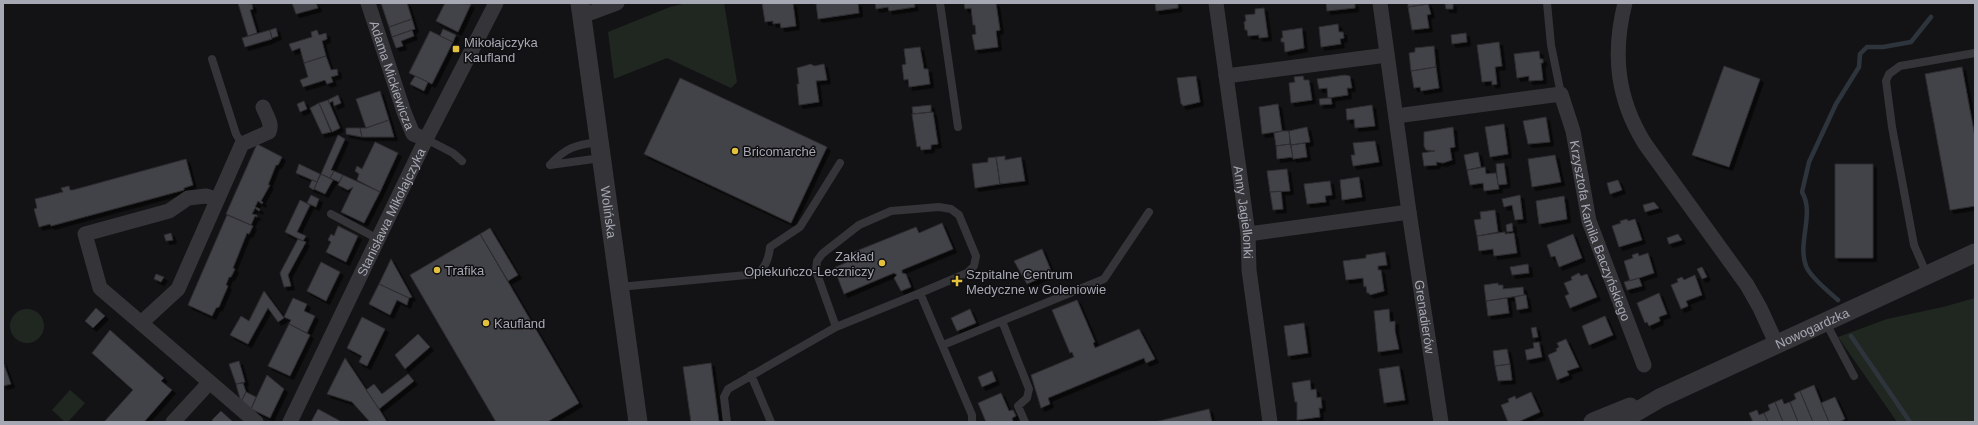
<svg xmlns="http://www.w3.org/2000/svg" width="1978" height="425" viewBox="0 0 1978 425" font-family="Arial,sans-serif">
<defs>
<filter id="shadow"><feDropShadow dx="3.5" dy="3.5" stdDeviation="0" flood-color="#0009"/></filter>
</defs>
<rect width="100%" height="100%" fill="#131315"/>
<path fill="#202721" d="M687 3H724L737 82 731 88 667 58 614 79 608 32 670 7Z
M1975 298V422H1897L1838 337 1887 319 1943 307Z
M10 326a17 17 0 1 1 34 0a17 17 0 1 1-34 0Z
M70 390 85 403 68 422H65L52 410Z"/>
<g fill="none" stroke-linecap="round" stroke-linejoin="round">
<path stroke="#2e343c" stroke-width="4.5" d="M1838 300C1829 292 1810 277 1806 266 1797 242 1815 214 1802 192L1809 162 1836 104 1859 67 1860 54 1867 47H1883L1911 42 1931 17
M1851 336 1910 422"/>
</g>
<path fill="#434348" stroke="#2e2d31" filter="url(#shadow)" d="M238 3 252 4 253 9 250 10 257 33 248 36Z
M292 3H316L318 8 296 14Z
M381 3H407L412 19 389 27Z
M445 3 471 4 458 32 436 21Z
M762 3H793L796 26 781 28 780 23 773 24V21L765 22Z
M816 3H858L859 13 818 19Z
M875 3H914L915 7 889 11 888 7 876 9Z
M964 3H996L1000 30 996 31 998 47 975 50 972 35 976 34 975 25H973L971 8 965 9Z
M1155 3H1178V8L1156 11Z
M1326 3H1355V8L1327 11Z
M1408 3H1428V4L1408 7Z
M1453 3V9H1446L1445 4Z
M1428 4 1431 14 1427 15 1429 28 1412 30 1408 7Z
M1264 8 1268 37 1259 38V35L1248 36 1247 30H1245L1244 22 1246 21 1245 15 1255 14V9Z
M412 19 415 29 392 37 389 27Z
M1338 24 1339 32H1343L1344 38 1340 39 1341 44 1321 47 1319 27Z
M276 28 278 36 272 38 270 30Z
M1302 28 1304 48 1285 52 1284 42H1281V38H1283L1282 31Z
M443 29 456 35 453 42 440 36Z
M270 30 272 39 245 47 242 38Z
M317 30 319 35 326 33 327 39 322 41 326 56 304 63 300 48 292 51 289 44 312 37 311 32Z
M412 30 414 36 401 41 403 46 396 48 392 37Z
M430 31 453 42 432 84 409 73Z
M1466 33 1467 42 1452 44 1451 35Z
M1499 42 1502 66 1495 67 1497 84 1492 85V81L1482 82 1477 45Z
M1434 46 1436 67 1411 71 1409 53 1415 52V48Z
M920 47 924 69H928L930 84 909 87 908 79 904 80 902 65 906 64 904 49Z
M1539 51 1540 59H1543V63H1541L1543 80 1529 81V76L1517 78 1514 54Z
M326 56 331 70 337 69 338 75 331 77 333 82 327 84 325 80 303 87 300 80 308 77 304 63Z
M811 64 814 66 824 64 827 80 816 81 819 102 799 105 797 84H799L797 68Z
M1724 66 1760 79 1729 167 1692 155Z
M1436 67 1439 88 1421 91 1420 87 1414 88 1411 71Z
M1962 67 1975 137V206L1950 210 1925 74Z
M1345 75 1350 76 1351 83 1352 88H1347L1348 95 1328 98 1327 88 1319 89 1317 79Z
M415 76 428 82 424 91 410 84Z
M1196 76 1200 102 1183 106 1182 104H1181L1177 78Z
M1303 76 1304 80H1309L1312 100 1291 103 1289 83 1295 82 1294 77Z
M680 78 827 147 791 223 644 154Z
M380 91 389 120 366 128 356 99Z
M338 95 341 103 334 106 333 101 329 103 328 100Z
M1328 98H1331L1332 104 1320 105 1319 99Z
M328 100 340 128 332 132 319 103Z
M304 101 307 109 300 112 297 104Z
M319 103 331 132 322 134 310 108Z
M1278 104 1282 131 1262 134 1259 107Z
M931 105V112L913 114 912 107Z
M1372 105 1375 126 1355 128 1354 119 1347 120 1346 109Z
M933 112 938 144 931 145V149L921 150 920 146 917 147 912 114Z
M1546 117 1550 142 1528 144 1523 121Z
M389 120 394 137H362L360 128H366Z
M1504 124 1508 154 1490 157 1485 127Z
M1307 127 1310 142 1291 145 1289 131Z
M1453 127 1455 147 1450 148 1452 160 1443 163 1436 162 1437 165 1424 166 1422 153 1435 151 1426 150 1424 146V132Z
M346 128H360L362 137 346 134Z
M1282 131H1289L1290 144 1276 146 1274 133Z
M338 135 345 139 331 170 334 171 330 178 321 174Z
M1375 141 1379 162 1353 166 1351 155H1355L1353 143Z
M375 142 398 153 380 192 357 180 359 174 355 171 357 166 362 169Z
M1305 143 1307 157 1293 159 1291 145Z
M257 144 282 157 278 165H276L268 185H270L261 201 263 202 262 204 258 201 255 207 260 209 259 211 255 208 252 214 257 215V217L255 216 251 225 226 214Z
M1290 144 1293 157 1277 159 1276 146Z
M1478 152 1481 167 1467 170 1464 155Z
M1555 155 1561 182 1532 187 1528 159Z
M1005 156V160L1021 157 1025 181 1000 184 996 157Z
M996 157 1000 184 975 188 972 164 988 162V158Z
M186 159 193 185 184 188V190L51 226 50 224 39 227 34 209 37 208 35 199 63 192 61 188 69 186 70 190H73Z
M1504 163 1507 184 1498 185 1496 164Z
M299 164 320 174 317 182 296 173Z
M1835 164H1873V258H1835Z
M1485 167 1486 174 1496 173 1499 189 1484 191 1483 183 1470 185 1467 170Z
M1287 169 1290 191 1270 192 1267 171Z
M334 171 343 175 339 182 330 178Z
M321 174 333 180 325 194 314 189Z
M343 175 380 192 364 223 341 212 353 187 348 190 338 185Z
M1359 177 1362 197 1342 200 1340 180Z
M312 180 317 182 314 190 309 187Z
M1618 180 1622 190 1610 194 1607 183Z
M1330 181 1332 195 1325 196 1326 202 1307 204 1304 184Z
M1281 191 1283 209 1273 210 1270 192Z
M311 195 319 199 316 207 307 203Z
M1520 195 1523 219 1515 220 1512 205 1504 207 1502 199Z
M1564 196 1567 219 1539 224 1536 201Z
M300 200 310 205 297 232 306 236 303 241 285 232Z
M1654 202 1659 208 1645 212 1643 205Z
M1495 210 1498 232 1477 236 1474 220 1481 219 1480 212Z
M227 215 253 226 249 234 247 233 233 268 235 269 231 277H229L226 285 228 286 219 307 216 308 212 316 188 305Z
M1627 219 1628 221 1635 219 1642 240 1619 247 1612 226 1621 223 1620 221Z
M942 223 953 249 902 270V273L906 274 911 287 901 291 894 278 897 275 894 273 844 294 834 268 856 258 854 252 916 227 919 233Z
M1512 223 1513 231 1507 232 1506 225Z
M338 226 358 236 346 262 326 252 331 242 328 240 331 234 334 236Z
M490 228 518 275 508 281 480 234Z
M1505 232V234L1514 233 1517 253 1494 256 1493 249 1479 251 1477 236Z
M171 233 173 240 166 241 164 235Z
M480 234 579 403 547 422H496L410 275Z
M1573 234 1582 258 1559 267 1555 256 1551 257 1547 245Z
M1678 234 1682 240 1669 244 1667 238Z
M298 239 306 242 288 275 291 286 284 287 280 273Z
M1042 249 1052 273 1027 284 1014 261Z
M1385 252 1387 265 1378 266V270H1381L1384 291 1370 295 1369 293H1367L1366 286 1364 287 1363 278 1346 280 1343 261 1366 258V255Z
M1638 253 1639 256 1648 253 1654 273 1630 281 1624 261 1633 258 1632 255Z
M391 259 412 297 409 298 379 284Z
M321 262 340 272 326 301 307 291Z
M1528 264 1529 273 1512 275 1510 267Z
M1702 267 1707 277 1702 279 1697 269Z
M1579 273 1581 276 1587 274 1597 297 1570 308 1565 296 1569 294 1564 283 1572 280 1571 277Z
M156 274 164 277 161 282 154 279Z
M1695 275 1702 295 1686 301 1688 306 1681 309 1671 285 1678 282 1677 279 1682 277 1684 280Z
M1639 278 1642 286 1627 290 1624 282Z
M1498 283V285H1503V289L1523 287 1524 295 1486 301 1484 285Z
M379 284 409 298 407 305 397 300 390 315 369 304Z
M264 291 284 318 278 322 268 308 248 344 230 335 241 316 249 321Z
M1659 293 1667 314 1659 317 1660 321 1649 326 1647 322 1645 323 1637 303Z
M1524 295H1526L1528 308 1517 310 1515 297Z
M293 298 307 304 304 311 315 316 307 333 289 324 291 320 284 317Z
M1507 298 1509 313 1488 316 1486 301Z
M1077 300 1095 342 1093 343 1095 348 1139 329 1155 359 1146 363 1144 358 1048 398 1050 404 1041 408 1031 375 1074 357 1072 352 1070 353 1052 310Z
M96 308 105 316 93 328 85 321Z
M970 309 976 323 957 331 951 318Z
M1389 309 1390 322 1395 321V331L1399 349 1378 352 1374 311Z
M1605 316 1613 335 1589 345 1582 326Z
M362 317 385 329 367 366 359 362 362 356 347 348Z
M1304 323 1308 353 1288 356 1284 326Z
M289 324 310 335 290 376 268 366Z
M1536 327 1538 337 1533 338 1531 328Z
M110 330 164 378 161 381 172 390 144 422H104L133 390 92 353Z
M418 334 430 347 405 369 395 355Z
M1566 339 1579 367 1567 371 1569 375 1557 380 1548 355 1557 351 1556 349 1559 347 1557 343Z
M1539 342 1542 357 1527 360 1525 350 1534 348 1533 343Z
M1507 349 1510 364 1495 366 1493 351Z
M345 358 379 409 387 422H370L352 402 327 394Z
M239 361 245 382 236 384 229 364Z
M3 362 11 384 3 386Z
M711 363 719 422H691L683 367Z
M1510 364 1512 380 1498 381 1495 366Z
M1399 366 1405 400 1384 403 1379 369Z
M992 371 996 381 982 387 978 377Z
M408 374 414 381 379 409 366 390 374 384 382 394Z
M267 375 284 389 270 418 251 409Z
M1310 380 1311 390 1316 389 1317 398 1321 397 1322 408H1319L1320 417 1297 420V402H1295L1292 383Z
M243 383 246 392 241 402 236 384Z
M1814 385 1821 403 1829 422H1813L1800 391Z
M1800 391 1813 422H1798L1790 402 1796 399 1794 394Z
M246 392 256 397 251 409 241 402Z
M1531 392 1540 412 1518 422H1508L1501 405 1509 402 1508 399 1515 396 1516 399Z
M1001 393 1009 411 1013 410 1016 416 1012 418 1013 422H986L978 403Z
M1835 397 1845 419 1839 422H1829L1821 403Z
M1782 399 1784 404 1790 402 1798 422H1783L1775 402Z
M1775 402 1783 422H1768L1764 413 1770 410 1768 405Z
M318 409 340 421 339 422H311Z
M1209 409 1212 422H1155Z
M1757 410 1759 415 1764 413 1768 422H1753L1749 413Z
M221 411 233 422H214L212 420Z"/>
<g fill="none" stroke-linecap="round" stroke-linejoin="round">
<path stroke="#353539" stroke-width="8" d="M940 3 958 127
M1547 3 1551 45 1561 94
M212 59 236 134 242 144
M426 139 453 153 462 161
M550 165C566 147 576 145 599 142
M550 165 601 158
M331 214 378 239
M1927 275 1914 245 1892 127 1886 81 1889 74 1900 66 1975 53
M619 287 757 274C766 267 769 258 770 247L800 227 840 163
M1002 321 1029 389 1027 398 1018 406 1025 422
M1826 323 1854 376
M836 327 920 293
M943 345 1104 279 1149 212
M751 375 771 422
M727 422 724 397 728 389 836 327 816 271 817 261 822 254 859 225 891 211 939 207 951 209 959 215 976 256 974 266 967 273 920 293 972 415V422"/>
<g stroke="#353539" stroke-width="15">
<path id="s1" d="M368 3 404 112 413 134 426 139"/>
<path id="s2" d="M1216 3 1248 234 1249 270 1270 422"/>
<path id="s3" d="M1380 3 1409 212 1441 422"/>
<path d="M1625 3C1612 54 1617 99 1645 144L1747 285 1760 308 1777 345"/>
<path d="M582 16 617 3"/>
<path d="M1226 76 1387 55"/>
<path id="s4" d="M1396 116 1561 94 1573 131 1589 221 1644 365"/>
<path d="M1248 234 1409 212"/>
<path d="M141 323 100 288 85 234 169 211 188 198 206 196 216 199"/>
<path d="M173 422 209 383"/>
<path d="M256 422 141 323 178 289 242 144 269 132C273 124 266 115 263 107"/>
<path id="s5" d="M290 422 426 139 496 3"/>
</g>
<g stroke="#353539" stroke-width="19">
<path id="s6" d="M580 3 638 422"/>
<path d="M1593 422 1630 407"/>
<path id="s7" d="M1619 422 1660 398 1975 253"/>
</g>
</g>
<g fill="#e3c13d" stroke="#0f0e10" stroke-width="1.5">
<rect x="452" y="45" width="8" height="8" rx="2"/>
<circle cx="735" cy="151" r="4"/>
<circle cx="882" cy="263" r="4"/>
<circle cx="437" cy="270" r="4"/>
<path d="M955 275h4v4h4v4h-4v4h-4v-4h-4v-4h4z"/>
<circle cx="486" cy="323" r="4"/>
</g>
<g text-anchor="middle" dominant-baseline="central" stroke-width="3" stroke-linejoin="round" paint-order="stroke">
<g font-size="13" fill="#a6a8b4" stroke="#0f0e10" text-anchor="start">
<text x="464" y="42">Mikołajczyka<tspan x="464" dy="15">Kaufland</tspan></text>
<text x="743" y="151">Bricomarché</text>
<text x="874" y="256" text-anchor="end">Zakład<tspan x="874" dy="15">Opiekuńczo-Leczniczy</tspan></text>
<text x="445" y="270">Trafika</text>
<text x="966" y="274">Szpitalne Centrum<tspan x="966" dy="15">Medyczne w Goleniowie</tspan></text>
<text x="494" y="323">Kaufland</text>
</g>
<g font-size="13" fill="#a6a8b4" stroke="#0f0e10">
<text stroke="none"><textPath href="#s1" startOffset="76">Adama Mickiewicza</textPath></text>
<text stroke="none"><textPath href="#s5" startOffset="233">Stanisława Mikołajczyka</textPath></text>
<text stroke="none"><textPath href="#s6" startOffset="211">Wolińska</textPath></text>
<text stroke="none"><textPath href="#s2" startOffset="211">Anny Jagiellonki</textPath></text>
<text stroke="none"><textPath href="#s4" startOffset="309">Krzysztofa Kamila Baczyńskiego</textPath></text>
<text stroke="none"><textPath href="#s3" startOffset="317">Grenadierów</textPath></text>
<text stroke="none"><textPath href="#s7" startOffset="215">Nowogardzka</textPath></text>
</g>
</g>
<rect width="1978" height="425" fill="none" stroke="#a6a8b4" stroke-width="8"/>
</svg>
